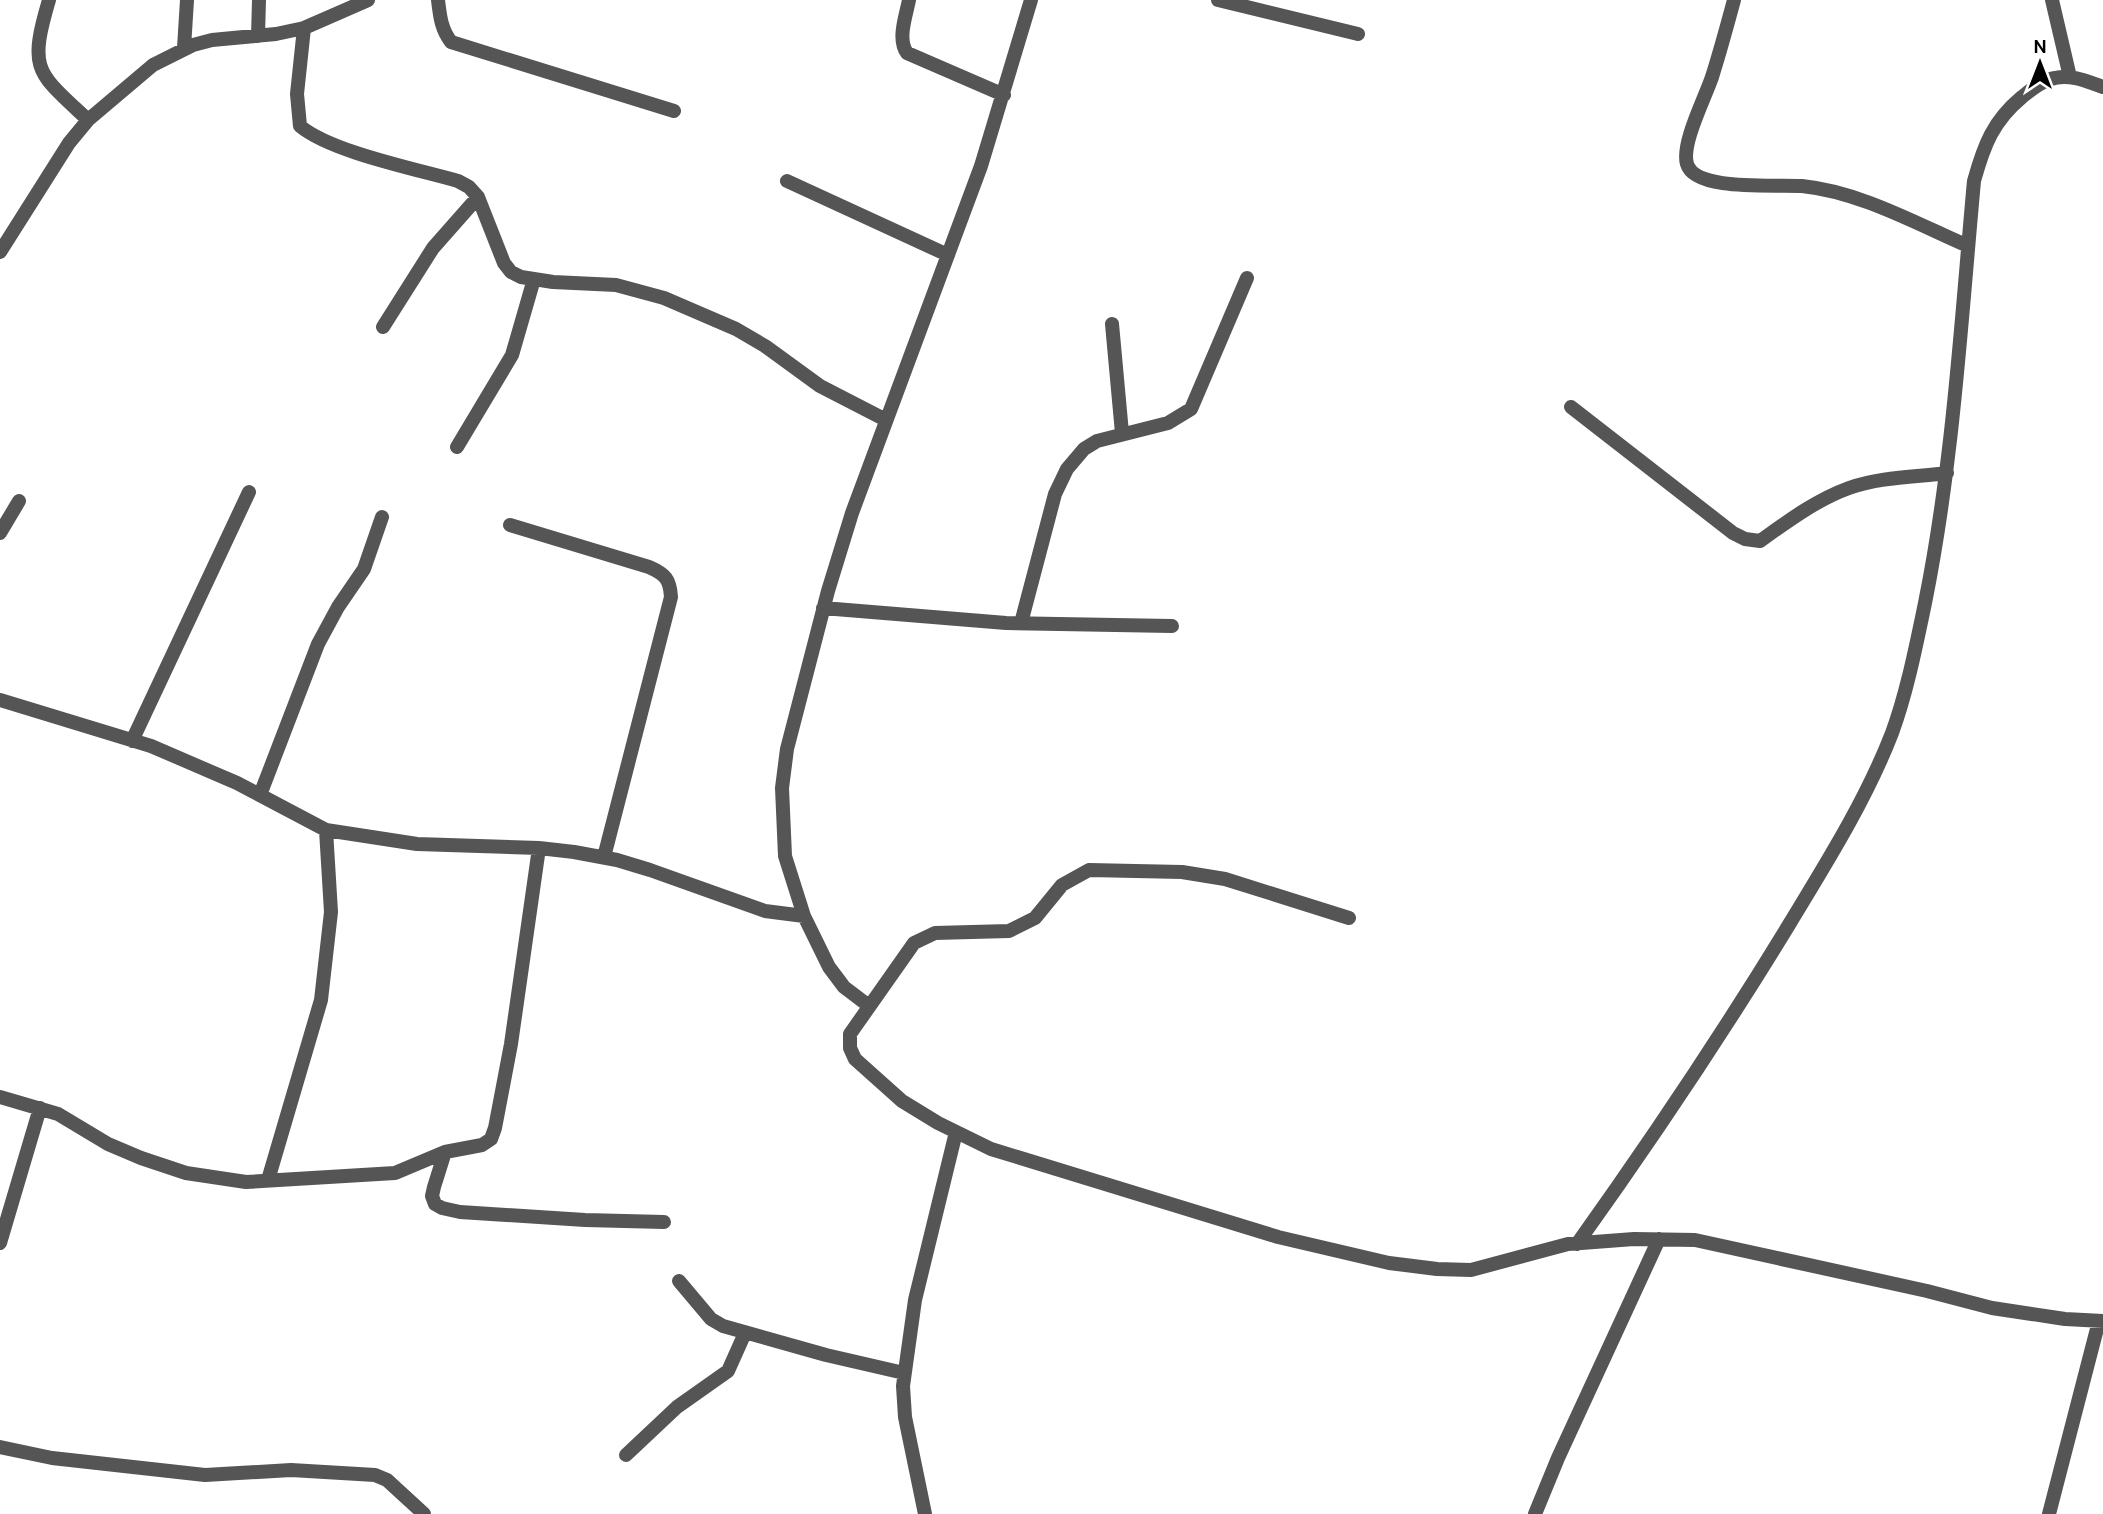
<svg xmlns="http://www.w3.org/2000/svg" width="2103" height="1514" viewBox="0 0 2103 1514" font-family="Overpass,sans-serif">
<rect width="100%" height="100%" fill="#fff"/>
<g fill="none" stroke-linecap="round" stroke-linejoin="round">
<path stroke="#555" stroke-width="14" d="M49 0C28 71 37 72 88 120
M438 0C440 16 441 29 451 42L674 111
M909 0C906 16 897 39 907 53L1004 95
M1218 0 1358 34
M1734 0C1727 26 1720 52 1712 77 1705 98 1681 144 1687 164 1695 192 1777 184 1802 186 1860 192 1915 223 1968 246
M2052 0 2070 77
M304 28 297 94 300 126C331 152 416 169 458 181L469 187 478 197 504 263 511 272 521 277 553 282 616 285 664 298 736 329 765 346 820 386 886 420
M258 36 259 0
M184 48 187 0
M787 181 948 255
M0 252 69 143 88 120 153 65 193 45 212 40 276 34 304 28 368 0
M1112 324 1122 433
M383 327 433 248 478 197
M1571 407 1733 533 1745 539 1760 541C1788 521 1816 500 1849 488 1880 477 1915 477 1947 473
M457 447 512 355 534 279
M510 525 649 567C665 574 670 579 671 597L604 857
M0 533 19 501
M823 608 1006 623 1172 626
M1021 623 1055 494 1067 469 1084 449 1097 441 1168 423 1191 409 1247 278
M0 700 151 746 237 783 326 830 417 844 539 848 574 852 617 860 650 870 765 911 804 916
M132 741 249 492
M260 795 318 644 338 607 364 569 382 517
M1349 918 1225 879 1182 872 1089 870 1062 885 1035 918 1009 931 935 933 914 943 850 1034V1048L855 1059 902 1101 938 1123 991 1149 1278 1237 1389 1263 1437 1269 1471 1270 1568 1244 1634 1239 1695 1240 1927 1291 1992 1308 2065 1319 2103 1321
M869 1006 844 987 829 967 804 916 785 856 782 788 787 749 828 591 852 513 981 166 1031 0
M0 1097 58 1114 108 1144 141 1158 186 1173 246 1182 395 1173 445 1152 482 1145 491 1139 495 1128 511 1044 539 848
M445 1152 434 1187 432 1196 435 1204 442 1208 460 1212 585 1220 664 1222
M268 1180 321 1000 331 912 326 830
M0 1243 40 1108
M1577 1244C1652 1139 1723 1033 1790 923 1827 862 1866 800 1892 733 1907 692 1916 646 1925 603 1953 464 1961 322 1974 181 1984 145 1993 121 2022 97 2032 89 2043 80 2055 78 2072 74 2088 82 2103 87
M679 1281 711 1319 723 1326 826 1355 904 1373
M0 1447 52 1458 205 1475 291 1470 375 1475 387 1480 424 1514
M626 1455 677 1407 728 1371 745 1333
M925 1514 905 1417 903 1386 915 1300 956 1132
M1535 1514 1558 1458 1659 1239
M2049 1514 2099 1321"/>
</g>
<g transform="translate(2040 63)" stroke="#ffffff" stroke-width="5" paint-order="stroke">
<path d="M0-5L12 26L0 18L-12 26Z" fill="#000000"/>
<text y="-10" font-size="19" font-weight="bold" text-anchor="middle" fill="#000000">N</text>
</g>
</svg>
